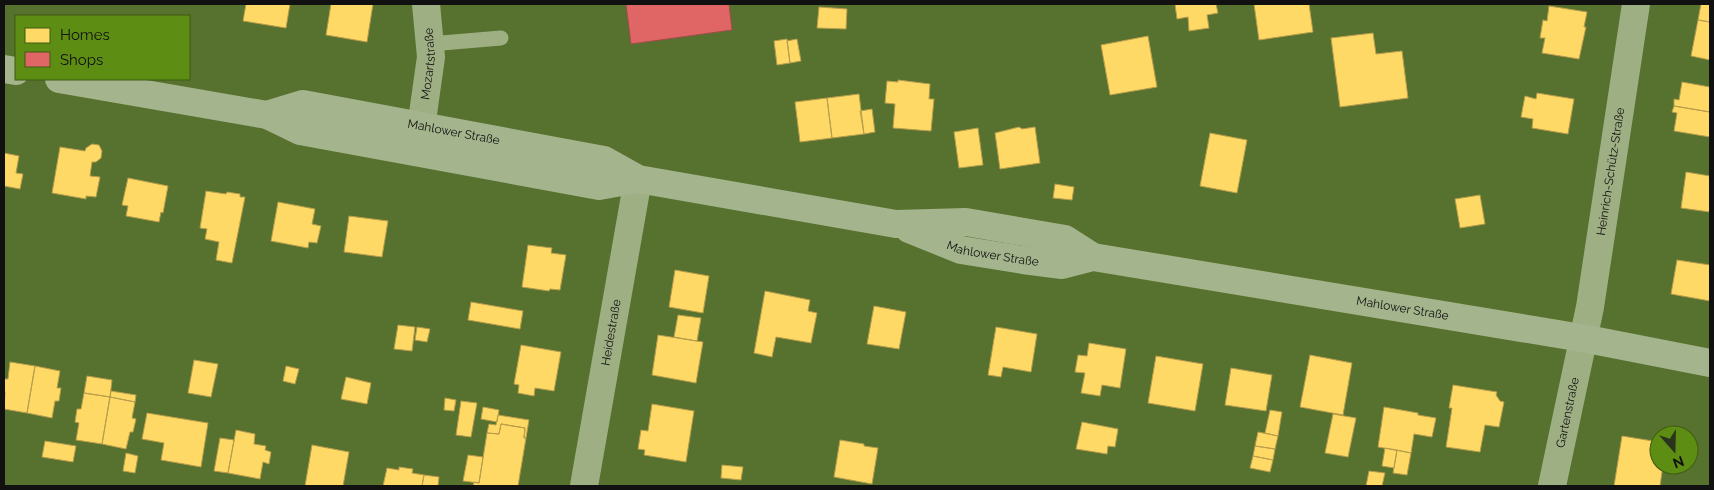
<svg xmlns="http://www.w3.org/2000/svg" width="1714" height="490" viewBox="0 0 1714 490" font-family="Raleway,sans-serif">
<rect width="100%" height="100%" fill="#57712f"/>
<path fill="#ffd966" stroke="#b89d4c" d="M246 4H290L286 28 243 21Z
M331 4H373L367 42 326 35Z
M1175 4H1216L1218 13 1207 15 1209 28 1189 31 1188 17 1177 19Z
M1254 4H1309L1313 32 1259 40Z
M1701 4H1710V22L1698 20Z
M1549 6 1587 12 1584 27H1586L1579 59 1542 53 1545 38H1540L1543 20 1547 21Z
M819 7 847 9 846 29 817 28Z
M1698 20 1710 22V60L1691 56Z
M1373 33 1376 54 1402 51 1408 98 1340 107 1331 38Z
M1148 36 1157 87 1110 95 1101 45Z
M787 39 790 63 777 65 774 41Z
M797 39 801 61 790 63 787 41Z
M898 80 930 84 929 99H934L931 131 893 128 895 104 885 103 887 81 898 82Z
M1682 82 1710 87V112L1674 106V99L1679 100Z
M1537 93 1574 99 1568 134 1532 128 1533 119 1521 117 1525 96 1536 99Z
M859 94 864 134 832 138 827 98Z
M827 98 832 138 800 142 795 102Z
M1674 106 1710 112V137L1674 131 1677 113 1672 112Z
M872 109 875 132 864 134 860 111Z
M1019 127 1022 129 1035 127 1040 163 1000 169 995 133Z
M978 128 983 165 959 168 954 132Z
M1210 133 1247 140 1237 193 1200 186Z
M92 144 99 145 102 151 101 158 96 162H92L90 176 100 177 96 197 86 196V199L52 193 60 147 85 151 86 148Z
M4 153 19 156 16 173 23 174 20 189 4 186Z
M1686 172 1710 176V212L1681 208Z
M128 178 168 186 163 213 161 212 159 222 126 216 128 206 122 205Z
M1055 184 1074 187 1072 200 1053 198Z
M206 191 226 194 227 192 240 194V197H245L232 263 216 260 219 242 205 239 207 229 200 228Z
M1480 195 1485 224 1460 228 1455 199Z
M278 202 315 209 312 224 321 226 317 243 309 242 308 248 271 241Z
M349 216 388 221 382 257 344 252Z
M528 245 552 248 551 253 566 255 560 290 550 289 549 291 522 287Z
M1677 260 1710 265V301L1671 294Z
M675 270 709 276 703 313 669 307Z
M765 291 810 300 808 311 817 313 811 343 776 337 772 357 754 353Z
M471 302 523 311 520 329 468 320Z
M874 306 906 312 899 349 867 344Z
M678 315 701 318 697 341 674 337Z
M398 325 415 327 412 351 394 349Z
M417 327 430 329 427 342 415 340Z
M996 327 1037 334 1031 372 1003 367 1001 377 988 375Z
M658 335 703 342 696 383 652 375Z
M1089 343 1126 349 1120 388 1102 385 1100 396 1081 393 1085 373 1075 372 1078 355 1087 356Z
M521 345 561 352 554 391 535 388 534 396 518 393 519 385 514 384Z
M1310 355 1352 363 1343 415 1300 407Z
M1156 356 1203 364 1195 411 1148 403Z
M194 360 218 364 211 397 188 393Z
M10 362 35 366 27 413 4 409 5 392H4V379H8Z
M35 366 60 371 57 388H61L59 401H55L52 418 27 413Z
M286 366 299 369 295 384 283 381Z
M1231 368 1272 375 1266 411 1225 405Z
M87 376 112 380 110 397 84 393Z
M346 377 371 383 367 404 341 399Z
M1453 385 1497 392 1496 395 1500 401 1504 402 1499 427 1485 425 1480 452 1446 447 1452 408H1449Z
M111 391 136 395 135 402 110 397Z
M84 393 110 397 102 444 76 440 79 423 75 422 77 409H81Z
M110 397 135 402 132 418 136 419 133 432H130L126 449 102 444Z
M445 398 456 400 454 411 444 410Z
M461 401 477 403 471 437 456 435Z
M652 404 694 411 686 462 644 455 645 450 638 449 641 430 648 431Z
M483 407 499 410 497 422 481 419Z
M1384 407 1418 413V415L1436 418 1432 437 1414 434 1411 453 1378 447Z
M1270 410 1282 412 1278 436 1265 433Z
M147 413 208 423 201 467 161 460 164 443 142 439Z
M1333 414 1356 418 1348 457 1325 453Z
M498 415 529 420 526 438H524L525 428 501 424 499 434 487 433 489 424 496 425Z
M1082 422 1118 429 1115 447 1108 446 1107 454 1076 449Z
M501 424 525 428 524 438H526L518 486H473L474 482 479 483 487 433 499 434Z
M236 430 255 434 254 444 266 446 265 450 271 452 269 464 263 462 260 479 228 473Z
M1258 432 1278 436 1275 449 1255 446Z
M1622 436 1659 442V465H1663L1660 486H1614Z
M220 438 234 440 228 473 214 471Z
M840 440 864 444V446L878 448 872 484 834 477Z
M45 441 76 446 73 462 42 457Z
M312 445 349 452 343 486H305Z
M1255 446 1275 449 1273 460 1253 456Z
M1385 448 1397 450 1394 468 1382 466Z
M1397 450 1411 453 1407 475 1393 473Z
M126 453 138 456 135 473 123 471Z
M468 455 483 457 479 483 463 481Z
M1253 456 1273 460 1270 472 1250 468Z
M722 465 743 467 741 480 721 478Z
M399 467 413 469 412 473 424 475 422 486H383L387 468 399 470Z
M1369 471 1385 473 1382 486H1366Z
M424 475 439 477 438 486H422Z"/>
<path fill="#e06666" stroke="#a24c4c" d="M626 4H729L732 30 631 44Z"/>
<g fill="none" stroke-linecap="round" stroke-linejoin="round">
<path stroke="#9eaf83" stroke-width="15" d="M430 44 501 38"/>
<g stroke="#9eaf83" stroke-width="28">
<path id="s1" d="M418 149 431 57 426 4"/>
<path id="s2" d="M584 486 638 179"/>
<path id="s3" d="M1552 486 1590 307 1636 4"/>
</g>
<g stroke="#a4b48c" stroke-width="28">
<path d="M4 69 16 71"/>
<path d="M59 79 267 115 300 131 599 186 638 179"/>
<path id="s4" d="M267 115 303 104 604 160 638 179 896 224 966 222 1065 239 1093 257"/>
<path id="s5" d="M909 229 961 250 1023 260 1062 265 1093 257 1582 338 1710 363"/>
</g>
</g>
<g text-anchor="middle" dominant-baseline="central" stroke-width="5" stroke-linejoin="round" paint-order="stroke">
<g font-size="12" fill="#111" stroke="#5d8d13">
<text stroke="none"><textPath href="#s1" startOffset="86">Mozartstraße</textPath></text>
<text stroke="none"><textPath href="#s4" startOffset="191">Mahlower Straße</textPath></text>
<text stroke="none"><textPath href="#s3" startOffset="320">Heinrich-Schütz-Straße</textPath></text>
<text stroke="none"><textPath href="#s5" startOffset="88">Mahlower Straße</textPath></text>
<text stroke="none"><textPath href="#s5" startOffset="504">Mahlower Straße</textPath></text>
<text stroke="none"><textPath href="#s2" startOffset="156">Heidestraße</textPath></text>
<text stroke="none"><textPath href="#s3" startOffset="75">Gartenstraße</textPath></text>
</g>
</g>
<rect width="1714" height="490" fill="none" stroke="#111111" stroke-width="10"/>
<rect x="15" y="15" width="175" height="65" fill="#5d8d13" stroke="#3f5b12"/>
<rect x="25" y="28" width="25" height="15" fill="#ffd966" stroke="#3f5b12"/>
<text x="60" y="40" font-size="15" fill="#111111">Homes</text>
<rect x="25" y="52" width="25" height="15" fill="#e06666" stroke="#3f5b12"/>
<text x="60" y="65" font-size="15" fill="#111111">Shops</text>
<g transform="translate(1674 450) rotate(160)"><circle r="24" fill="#5d8d13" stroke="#3f5b12"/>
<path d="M0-4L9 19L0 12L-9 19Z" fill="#2a331c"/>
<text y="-8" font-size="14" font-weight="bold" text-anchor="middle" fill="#111111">N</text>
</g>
</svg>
